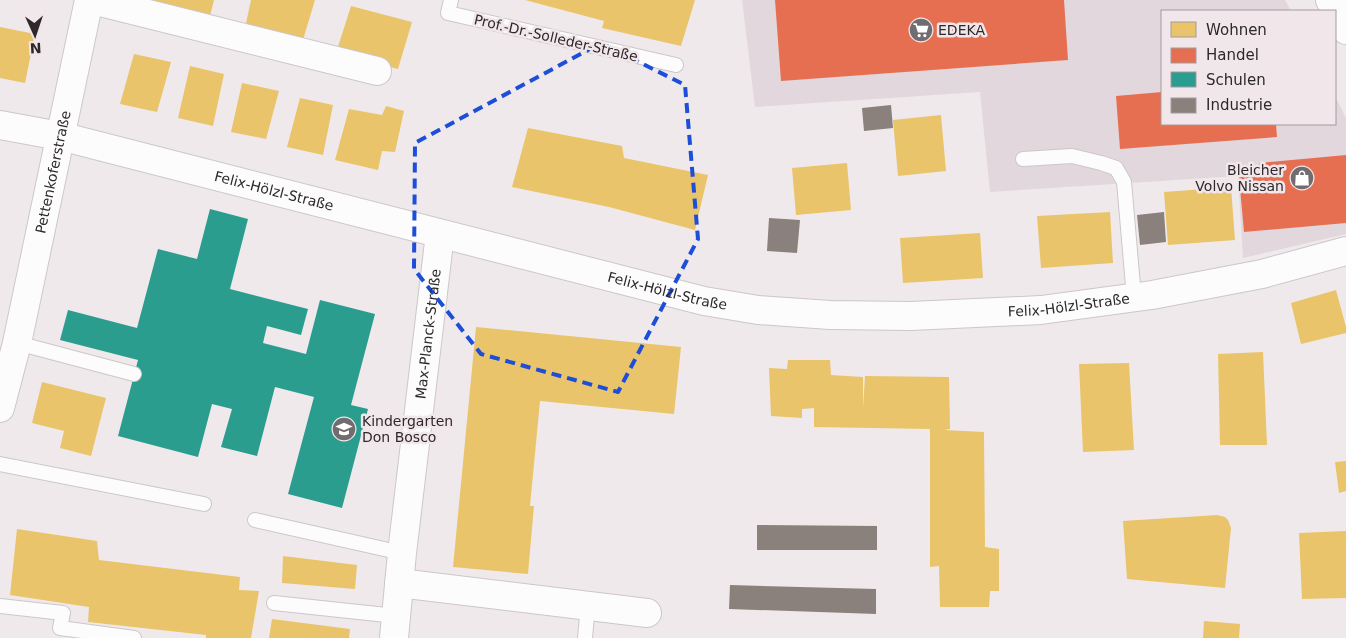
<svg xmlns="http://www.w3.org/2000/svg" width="1346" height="638" viewBox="0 0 1346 638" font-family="'DejaVu Sans',sans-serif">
<rect width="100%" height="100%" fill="#efe9ec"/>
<path fill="#e2d7dc" d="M742 0H1285L1291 11H1162V124H1335V96L1346 118V234L1243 258 1238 176 990 192 980 92 755 107Z"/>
<path fill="#e9c46a" d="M150 0H214L209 20 148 6Z
M251 0H315L302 43 245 28Z
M525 0H695L681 46 602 28 604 21Z
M351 6 412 22 398 69 336 53Z
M0 27 35 34 25 83 0 78Z
M134 54 171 62 157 112 120 104Z
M190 66 224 74 213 126 178 118Z
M242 83 279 91 266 139 231 132Z
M300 98 333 105 323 155 287 147Z
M386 106 404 111 395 152 382 151 378 170 335 160 349 109 382 115Z
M941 115 946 171 898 176 893 120Z
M528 128 622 146 624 158 708 175 695 230 609 207 512 187Z
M847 163 851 210 796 215 792 168Z
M1231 187 1235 240 1168 245 1164 192Z
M1110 212 1113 263 1041 268 1037 216Z
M980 233 983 278 903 283 900 238Z
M1336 290 1346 327V333L1301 344 1291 303Z
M476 327 681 347 674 414 540 401 530 506H534L528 574 453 567Z
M1263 352 1267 445H1220L1218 354Z
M788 360H830L831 375 863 377V408L865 376 949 377 950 429 944 430 984 432 985 547 999 549V591H990L989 607H940L939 566 930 567V429L814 427V408L802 409V418L771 416 769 368 787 369Z
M1129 363 1134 450 1083 452 1079 364Z
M42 382 106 398 91 456 60 448 64 431 32 423Z
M1346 461V491L1339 493 1335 462Z
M1217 515 1225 517 1228 520 1231 528 1225 588 1127 579 1123 521Z
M17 529 97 541 99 560 240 577 239 590 259 591 251 638H206V635L88 622 89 607 10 595Z
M1346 531V598L1302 599 1299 533Z
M283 556 357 565 355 589 282 583Z
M272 619 350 629 349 638H269Z
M1204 621 1240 624 1239 638H1203Z"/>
<path fill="#e76f51" d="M775 0H1064L1068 60 781 81Z
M1162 92V124H1276L1277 137 1120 149 1116 96Z
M1346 155V223L1244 232 1239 177 1260 176 1259 163Z"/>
<path fill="#2a9d8f" d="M210 209 248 219 230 289 308 309 301 335 267 326 263 343 306 354 320 300 375 314 351 405 368 409 342 508 288 494 314 397 275 387 257 456 221 447 232 409 212 404 198 457 118 436 138 360 60 340 68 310 137 328 158 249 197 259Z"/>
<path fill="#8a817c" d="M891 105 893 128 864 131 862 108Z
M1164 212 1166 242 1140 245 1137 215Z
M769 218 800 220 797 253 767 251Z
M757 525 877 526V550H757Z
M730 585 876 589V614L729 609Z"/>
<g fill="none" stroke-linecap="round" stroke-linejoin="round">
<g stroke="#ccc7c9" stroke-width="16">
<path id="lane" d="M451 0 448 13 676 65
M1023 159 1072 156 1101 163 1116 168 1124 182 1134 297
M17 343 134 374
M0 464 204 504
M255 520 402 553
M274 603 396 616
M0 606 63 613 60 628 134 638
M585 638 588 605"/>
</g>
<g stroke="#ccc7c9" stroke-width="30">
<g id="street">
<path d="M92 0 377 71"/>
<path id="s1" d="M0 125 60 136 704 301 758 310 830 315 911 316 1041 310 1152 295 1262 274 1346 251"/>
<path id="s2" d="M0 408 17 343 89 0"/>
<path d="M399 583 647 613"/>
<path id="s3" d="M394 638 402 553 440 234"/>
</g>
</g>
<g stroke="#ccc7c9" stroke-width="30">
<path id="secondary" d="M1330 0 1346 30"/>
</g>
<use href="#lane" stroke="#fdfcfc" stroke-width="14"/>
<use href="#street" stroke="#fdfcfc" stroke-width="28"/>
<use href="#secondary" stroke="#fdfcfc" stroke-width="28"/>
</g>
<path fill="none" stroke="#1d4ed8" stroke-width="4" stroke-dasharray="10 6" stroke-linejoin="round" d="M601 43 685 85 698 239 618 392 481 354 414 269 415 143Z"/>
<defs>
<g id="supermarket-disc" transform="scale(1.25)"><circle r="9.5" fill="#716c6f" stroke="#f1e7eb"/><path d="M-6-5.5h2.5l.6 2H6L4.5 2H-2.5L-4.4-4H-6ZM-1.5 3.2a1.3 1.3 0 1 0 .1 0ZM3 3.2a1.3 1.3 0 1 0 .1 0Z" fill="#fff"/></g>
<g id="shop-disc" transform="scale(1.25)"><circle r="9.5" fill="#716c6f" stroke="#f1e7eb"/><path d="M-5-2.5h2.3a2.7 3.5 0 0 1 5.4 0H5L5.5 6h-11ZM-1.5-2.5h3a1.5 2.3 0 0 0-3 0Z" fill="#fff"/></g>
<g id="school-disc" transform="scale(1.25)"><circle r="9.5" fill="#716c6f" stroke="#f1e7eb"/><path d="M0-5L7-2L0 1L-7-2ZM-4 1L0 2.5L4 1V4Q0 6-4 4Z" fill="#fff"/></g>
</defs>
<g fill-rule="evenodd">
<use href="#supermarket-disc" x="921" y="30"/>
<use href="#shop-disc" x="1302" y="178"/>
<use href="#school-disc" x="344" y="429"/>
</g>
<g text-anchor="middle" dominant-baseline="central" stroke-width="5" stroke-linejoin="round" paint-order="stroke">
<g font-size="14" fill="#2d292b" stroke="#f1e7eb" text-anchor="start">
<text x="938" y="30">EDEKA</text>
<text x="1284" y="170" text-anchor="end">Bleicher<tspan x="1284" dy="16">Volvo Nissan</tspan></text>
<text x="362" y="421">Kindergarten<tspan x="362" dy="16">Don Bosco</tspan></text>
</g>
<g font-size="14" fill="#2d292b" stroke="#f1e7eb">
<text transform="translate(556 38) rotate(13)">Prof.-Dr.-Solleder-Straße</text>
<text stroke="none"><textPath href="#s2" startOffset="242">Pettenkoferstraße</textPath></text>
<text stroke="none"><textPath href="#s1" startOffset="282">Felix-Hölzl-Straße</textPath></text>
<text stroke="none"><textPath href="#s1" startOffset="688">Felix-Hölzl-Straße</textPath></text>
<text stroke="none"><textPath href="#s1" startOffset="1092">Felix-Hölzl-Straße</textPath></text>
<text stroke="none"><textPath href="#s3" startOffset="306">Max-Planck-Straße</textPath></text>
</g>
</g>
<rect x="1161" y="10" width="175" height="115" fill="#f1e7eb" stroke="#a39b9e"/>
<rect x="1171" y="22" width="25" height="15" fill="#e9c46a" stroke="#a39b9e"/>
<text x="1206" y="35" font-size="15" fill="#2d292b">Wohnen</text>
<rect x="1171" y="48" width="25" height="15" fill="#e76f51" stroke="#a39b9e"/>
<text x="1206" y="60" font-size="15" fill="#2d292b">Handel</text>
<rect x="1171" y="72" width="25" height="15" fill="#2a9d8f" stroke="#a39b9e"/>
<text x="1206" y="85" font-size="15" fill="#2d292b">Schulen</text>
<rect x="1171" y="98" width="25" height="15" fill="#8a817c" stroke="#a39b9e"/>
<text x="1206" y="110" font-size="15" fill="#2d292b">Industrie</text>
<g transform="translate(35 35) rotate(177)" stroke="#f1e7eb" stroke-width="4" paint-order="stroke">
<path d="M0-4L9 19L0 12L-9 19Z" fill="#2d292b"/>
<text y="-8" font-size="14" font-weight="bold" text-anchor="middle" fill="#2d292b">N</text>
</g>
</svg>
